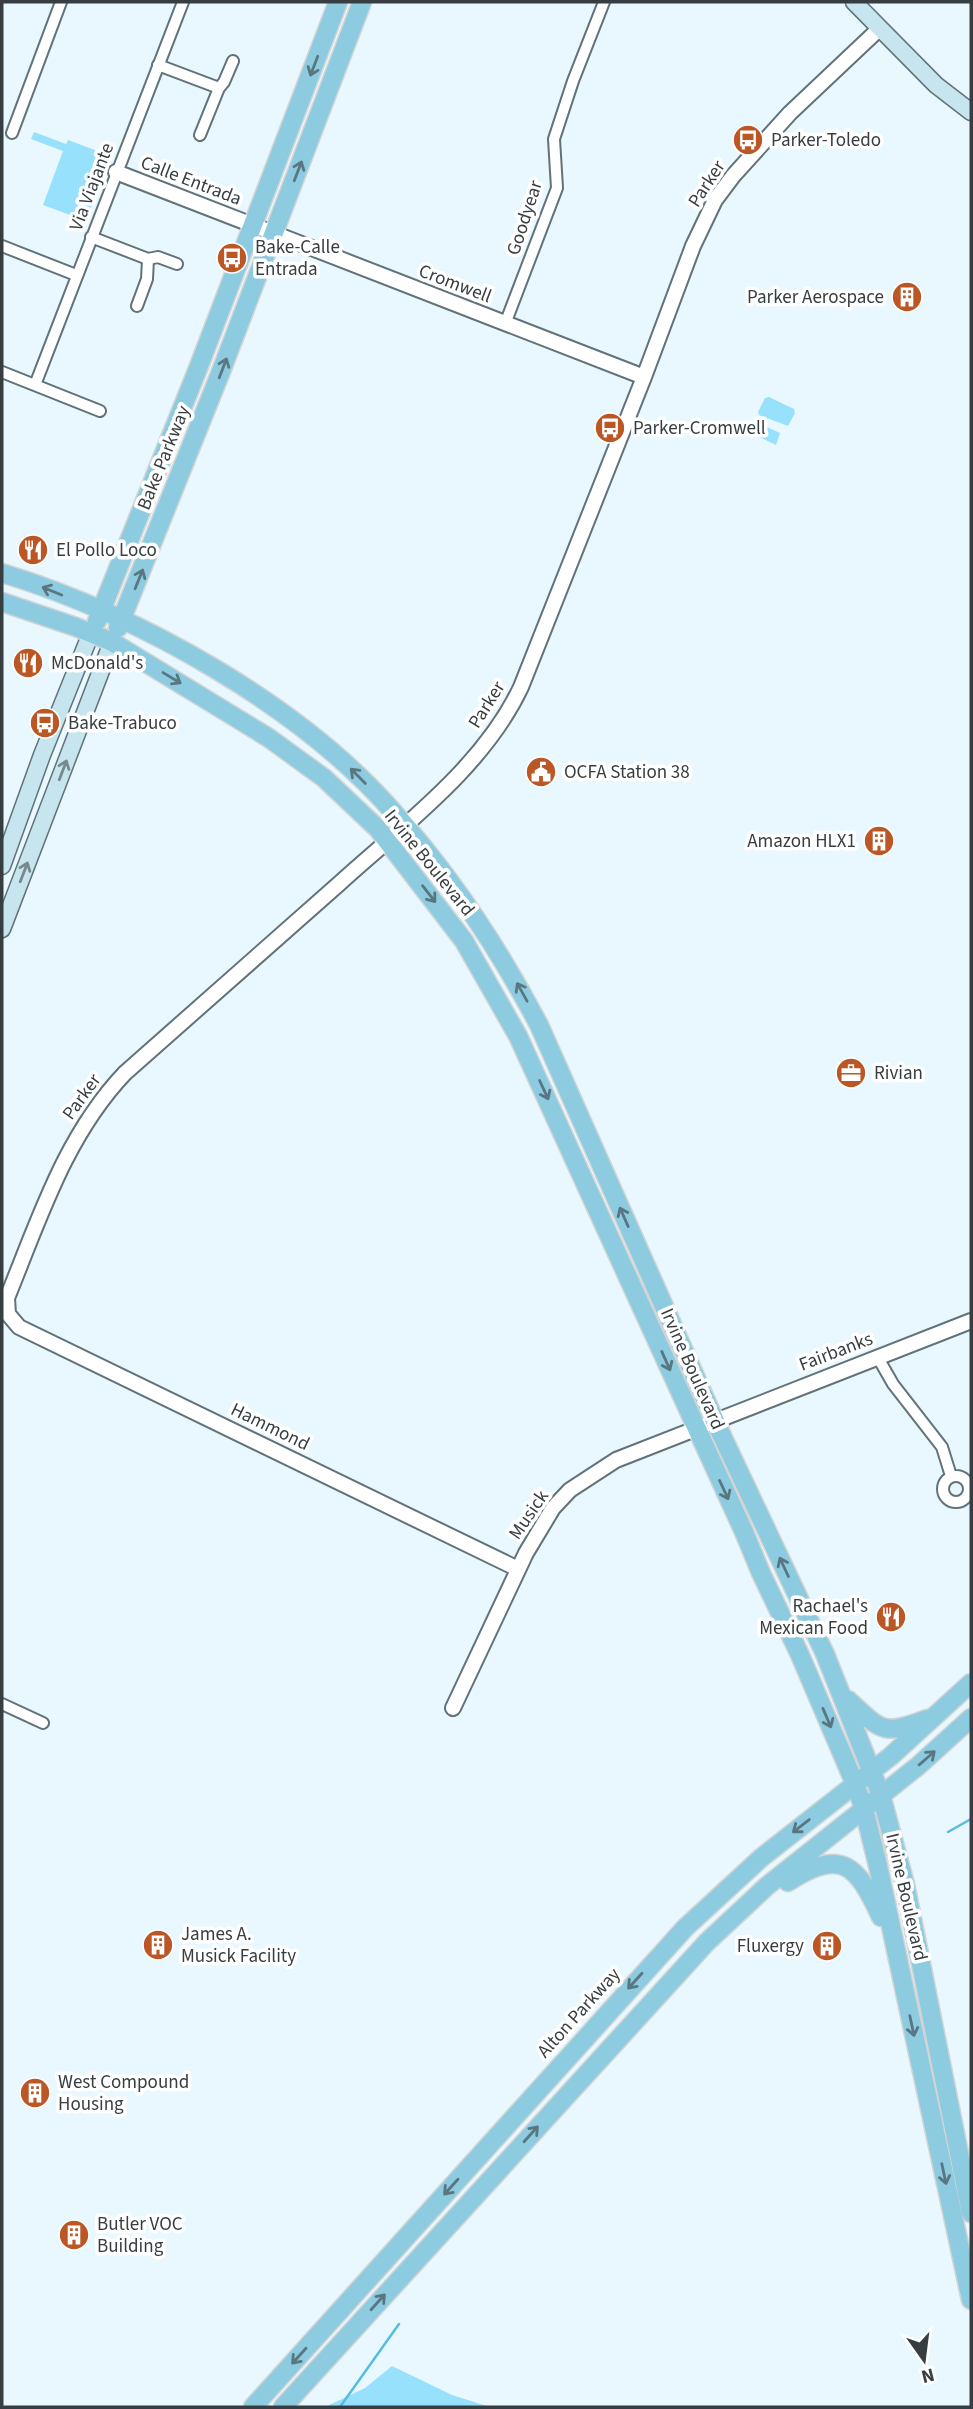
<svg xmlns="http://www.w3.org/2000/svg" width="973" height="2409" viewBox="0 0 973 2409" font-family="'Source Sans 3',sans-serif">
<rect width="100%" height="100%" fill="#e8f8fe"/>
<path fill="#97e1fc" d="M34 132 66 144 68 140 111 156 86 221 43 205 63 151 31 139Z
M769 397 794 409 795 413 788 426 759 415 758 412 765 398Z
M756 422 780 433 776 445 751 433Z
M392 2366 452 2395 490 2407H325L365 2388Z"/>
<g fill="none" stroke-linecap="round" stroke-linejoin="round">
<path stroke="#56bde1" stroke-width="2.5" d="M948 1832 971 1819
M340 2407 399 2324"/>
<g stroke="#617278" stroke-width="14">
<path id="minor" d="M158 65 219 88 200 135
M219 88 224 82 233 61
M12 133 61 2
M91 237 148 259 147 279 137 306
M2 246 76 275
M148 259 158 257 177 264
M505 324 557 188 554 139 573 81 604 2
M2 372 100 411
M35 385 183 2
M877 1356 893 1384 942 1447 951 1476
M943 1489a13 13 0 1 1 26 0a13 13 0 1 1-26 0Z
M2 1704 43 1723"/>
</g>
<g stroke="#617278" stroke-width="18">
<path id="tertiary" d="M116 172 644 377
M518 1569 19 1327 8 1314 7 1298C39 1220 65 1136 125 1073 197 1009 269 945 341 882 404 825 484 766 521 687L644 377 693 246 715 200 733 176 790 113 879 29
M453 1708 526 1553 553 1508 570 1490 616 1460 971 1321"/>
</g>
<g stroke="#617278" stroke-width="19">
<path id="secondary" d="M854 2 936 85 971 112
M2 866 42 755 91 633
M2 929 112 642"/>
</g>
<g stroke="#d3d5d5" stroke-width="21">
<path id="primary" d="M2 573C139 615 302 706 396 815 452 878 500 951 539 1025L715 1421 825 1654 881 1795 905 1884 971 2213
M2 602 76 627 112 642 269 738 324 778 378 829 464 941 518 1036 744 1532 761 1573 800 1655 855 1784 864 1809 878 1866 971 2300
M97 621 199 366 338 2
M118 628 220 374 362 2
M848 1700C882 1731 882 1736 927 1719
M788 1882C842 1847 857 1865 881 1917
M253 2407 685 1928 761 1858 891 1756 971 1683
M283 2407 707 1942 767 1886 918 1766 971 1718"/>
</g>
<use href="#minor" stroke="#fff" stroke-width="10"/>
<use href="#tertiary" stroke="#fff" stroke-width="14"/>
<use href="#secondary" stroke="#c6e5ef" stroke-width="16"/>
<use href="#primary" stroke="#8dcbe0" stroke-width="18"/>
</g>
<defs><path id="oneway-shaft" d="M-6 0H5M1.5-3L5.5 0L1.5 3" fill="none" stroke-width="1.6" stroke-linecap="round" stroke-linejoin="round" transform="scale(1.75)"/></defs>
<g stroke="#597681">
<use href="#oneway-shaft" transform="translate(314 66) rotate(111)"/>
<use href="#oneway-shaft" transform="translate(298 171) rotate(-69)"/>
<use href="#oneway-shaft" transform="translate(223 368) rotate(-69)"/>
<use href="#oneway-shaft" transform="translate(139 579) rotate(-68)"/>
<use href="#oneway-shaft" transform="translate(52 591) rotate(-158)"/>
<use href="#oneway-shaft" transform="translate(172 678) rotate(31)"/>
<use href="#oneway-shaft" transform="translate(358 776) rotate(-135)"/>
<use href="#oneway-shaft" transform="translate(429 894) rotate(52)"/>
<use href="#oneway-shaft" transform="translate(522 992) rotate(-119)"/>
<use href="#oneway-shaft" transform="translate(544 1090) rotate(65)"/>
<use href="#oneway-shaft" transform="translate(624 1217) rotate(-114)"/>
<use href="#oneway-shaft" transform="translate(666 1361) rotate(66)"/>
<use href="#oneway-shaft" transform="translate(724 1490) rotate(65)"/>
<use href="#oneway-shaft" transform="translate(784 1567) rotate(-115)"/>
<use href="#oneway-shaft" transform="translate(827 1718) rotate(67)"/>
<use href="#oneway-shaft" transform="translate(927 1758) rotate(-41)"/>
<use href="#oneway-shaft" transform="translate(801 1826) rotate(142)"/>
<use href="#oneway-shaft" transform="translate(635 1981) rotate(132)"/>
<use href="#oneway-shaft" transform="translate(912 2026) rotate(78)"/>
<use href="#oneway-shaft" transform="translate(531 2134) rotate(-48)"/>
<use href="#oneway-shaft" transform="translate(944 2174) rotate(78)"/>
<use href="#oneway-shaft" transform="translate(451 2187) rotate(132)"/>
<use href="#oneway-shaft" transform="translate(378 2302) rotate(-48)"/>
<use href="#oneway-shaft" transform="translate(299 2356) rotate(132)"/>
</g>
<g stroke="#77898f">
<use href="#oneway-shaft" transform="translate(63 770) rotate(-69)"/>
<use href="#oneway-shaft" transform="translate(24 872) rotate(-69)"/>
</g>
<defs>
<g id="bus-disc" transform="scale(1.575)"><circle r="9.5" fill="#bb5625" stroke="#fff"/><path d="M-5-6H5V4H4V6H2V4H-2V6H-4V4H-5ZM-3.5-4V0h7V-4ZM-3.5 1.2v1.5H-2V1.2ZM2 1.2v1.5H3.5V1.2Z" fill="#fff"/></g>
<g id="building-disc" transform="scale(1.575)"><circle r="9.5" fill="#bb5625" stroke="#fff"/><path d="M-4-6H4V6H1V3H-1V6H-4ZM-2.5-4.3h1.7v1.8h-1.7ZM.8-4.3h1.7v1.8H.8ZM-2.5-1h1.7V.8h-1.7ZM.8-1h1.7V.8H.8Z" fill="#fff"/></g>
<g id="restaurant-disc" transform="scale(1.575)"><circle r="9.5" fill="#bb5625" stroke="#fff"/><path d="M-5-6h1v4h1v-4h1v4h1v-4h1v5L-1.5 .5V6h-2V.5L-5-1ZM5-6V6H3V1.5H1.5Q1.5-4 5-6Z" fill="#fff"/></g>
<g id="civic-disc" transform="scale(1.575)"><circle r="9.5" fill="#bb5625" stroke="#fff"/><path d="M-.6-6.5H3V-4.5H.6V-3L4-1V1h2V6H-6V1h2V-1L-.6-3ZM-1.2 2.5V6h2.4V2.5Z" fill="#fff"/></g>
<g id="office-disc" transform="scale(1.575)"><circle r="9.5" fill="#bb5625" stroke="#fff"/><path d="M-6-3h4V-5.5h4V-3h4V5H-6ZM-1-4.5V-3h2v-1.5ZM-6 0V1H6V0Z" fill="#fff"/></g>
</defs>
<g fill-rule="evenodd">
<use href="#bus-disc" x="748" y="140"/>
<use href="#bus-disc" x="232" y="258"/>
<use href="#building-disc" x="907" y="297"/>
<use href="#bus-disc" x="610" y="428"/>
<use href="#restaurant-disc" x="33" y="550"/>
<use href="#restaurant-disc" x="28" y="663"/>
<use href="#bus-disc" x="45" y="723"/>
<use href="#civic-disc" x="541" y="772"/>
<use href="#building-disc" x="879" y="841"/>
<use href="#office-disc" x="851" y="1073"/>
<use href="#restaurant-disc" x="891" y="1617"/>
<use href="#building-disc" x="158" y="1945"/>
<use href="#building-disc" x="827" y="1946"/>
<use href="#building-disc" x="35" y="2093"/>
<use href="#building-disc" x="74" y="2235"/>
</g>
<g text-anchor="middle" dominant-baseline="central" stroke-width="7" stroke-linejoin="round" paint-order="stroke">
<g font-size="19" fill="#373e41" stroke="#fff" text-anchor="start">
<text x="771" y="140">Parker-Toledo</text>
<text x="255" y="247">Bake-Calle<tspan x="255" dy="22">Entrada</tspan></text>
<text x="884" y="297" text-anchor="end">Parker Aerospace</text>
<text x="633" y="428">Parker-Cromwell</text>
<text x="56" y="550">El Pollo Loco</text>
<text x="51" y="663">McDonald's</text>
<text x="68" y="723">Bake-Trabuco</text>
<text x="564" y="772">OCFA Station 38</text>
<text x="856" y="841" text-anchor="end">Amazon HLX1</text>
<text x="874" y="1073">Rivian</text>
<text x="868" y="1606" text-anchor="end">Rachael's<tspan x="868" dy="22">Mexican Food</tspan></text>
<text x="181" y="1934">James A.<tspan x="181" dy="22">Musick Facility</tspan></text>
<text x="804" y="1946" text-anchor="end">Fluxergy</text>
<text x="58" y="2082">West Compound<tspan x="58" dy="22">Housing</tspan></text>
<text x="97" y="2224">Butler VOC<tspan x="97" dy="22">Building</tspan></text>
</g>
<g font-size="19" fill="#373e41" stroke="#fff">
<text transform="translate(191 181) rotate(21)">Calle Entrada</text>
<text transform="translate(707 184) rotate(-57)">Parker</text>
<text transform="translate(92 187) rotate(-69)">Via Viajante</text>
<text transform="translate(525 218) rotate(-72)">Goodyear</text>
<text transform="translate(455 284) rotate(21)">Cromwell</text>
<text transform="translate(164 458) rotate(-68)">Bake Parkway</text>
<text transform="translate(487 705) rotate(-58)">Parker</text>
<text transform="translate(429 863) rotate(51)">Irvine Boulevard</text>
<text transform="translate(82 1097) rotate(-54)">Parker</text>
<text transform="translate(836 1352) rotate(-21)">Fairbanks</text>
<text transform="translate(692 1369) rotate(66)">Irvine Boulevard</text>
<text transform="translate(270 1427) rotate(26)">Hammond</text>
<text transform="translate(529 1515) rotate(-56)">Musick</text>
<text transform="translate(906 1897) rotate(77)">Irvine Boulevard</text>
<text transform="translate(579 2013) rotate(-48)">Alton Parkway</text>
</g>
</g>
<rect width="973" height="2409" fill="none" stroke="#373e41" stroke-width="7"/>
<g transform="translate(924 2360) rotate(166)" stroke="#ffffff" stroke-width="5" paint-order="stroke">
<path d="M0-5L12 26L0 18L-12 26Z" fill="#373e41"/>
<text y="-10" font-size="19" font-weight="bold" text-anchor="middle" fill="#373e41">N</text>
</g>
</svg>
